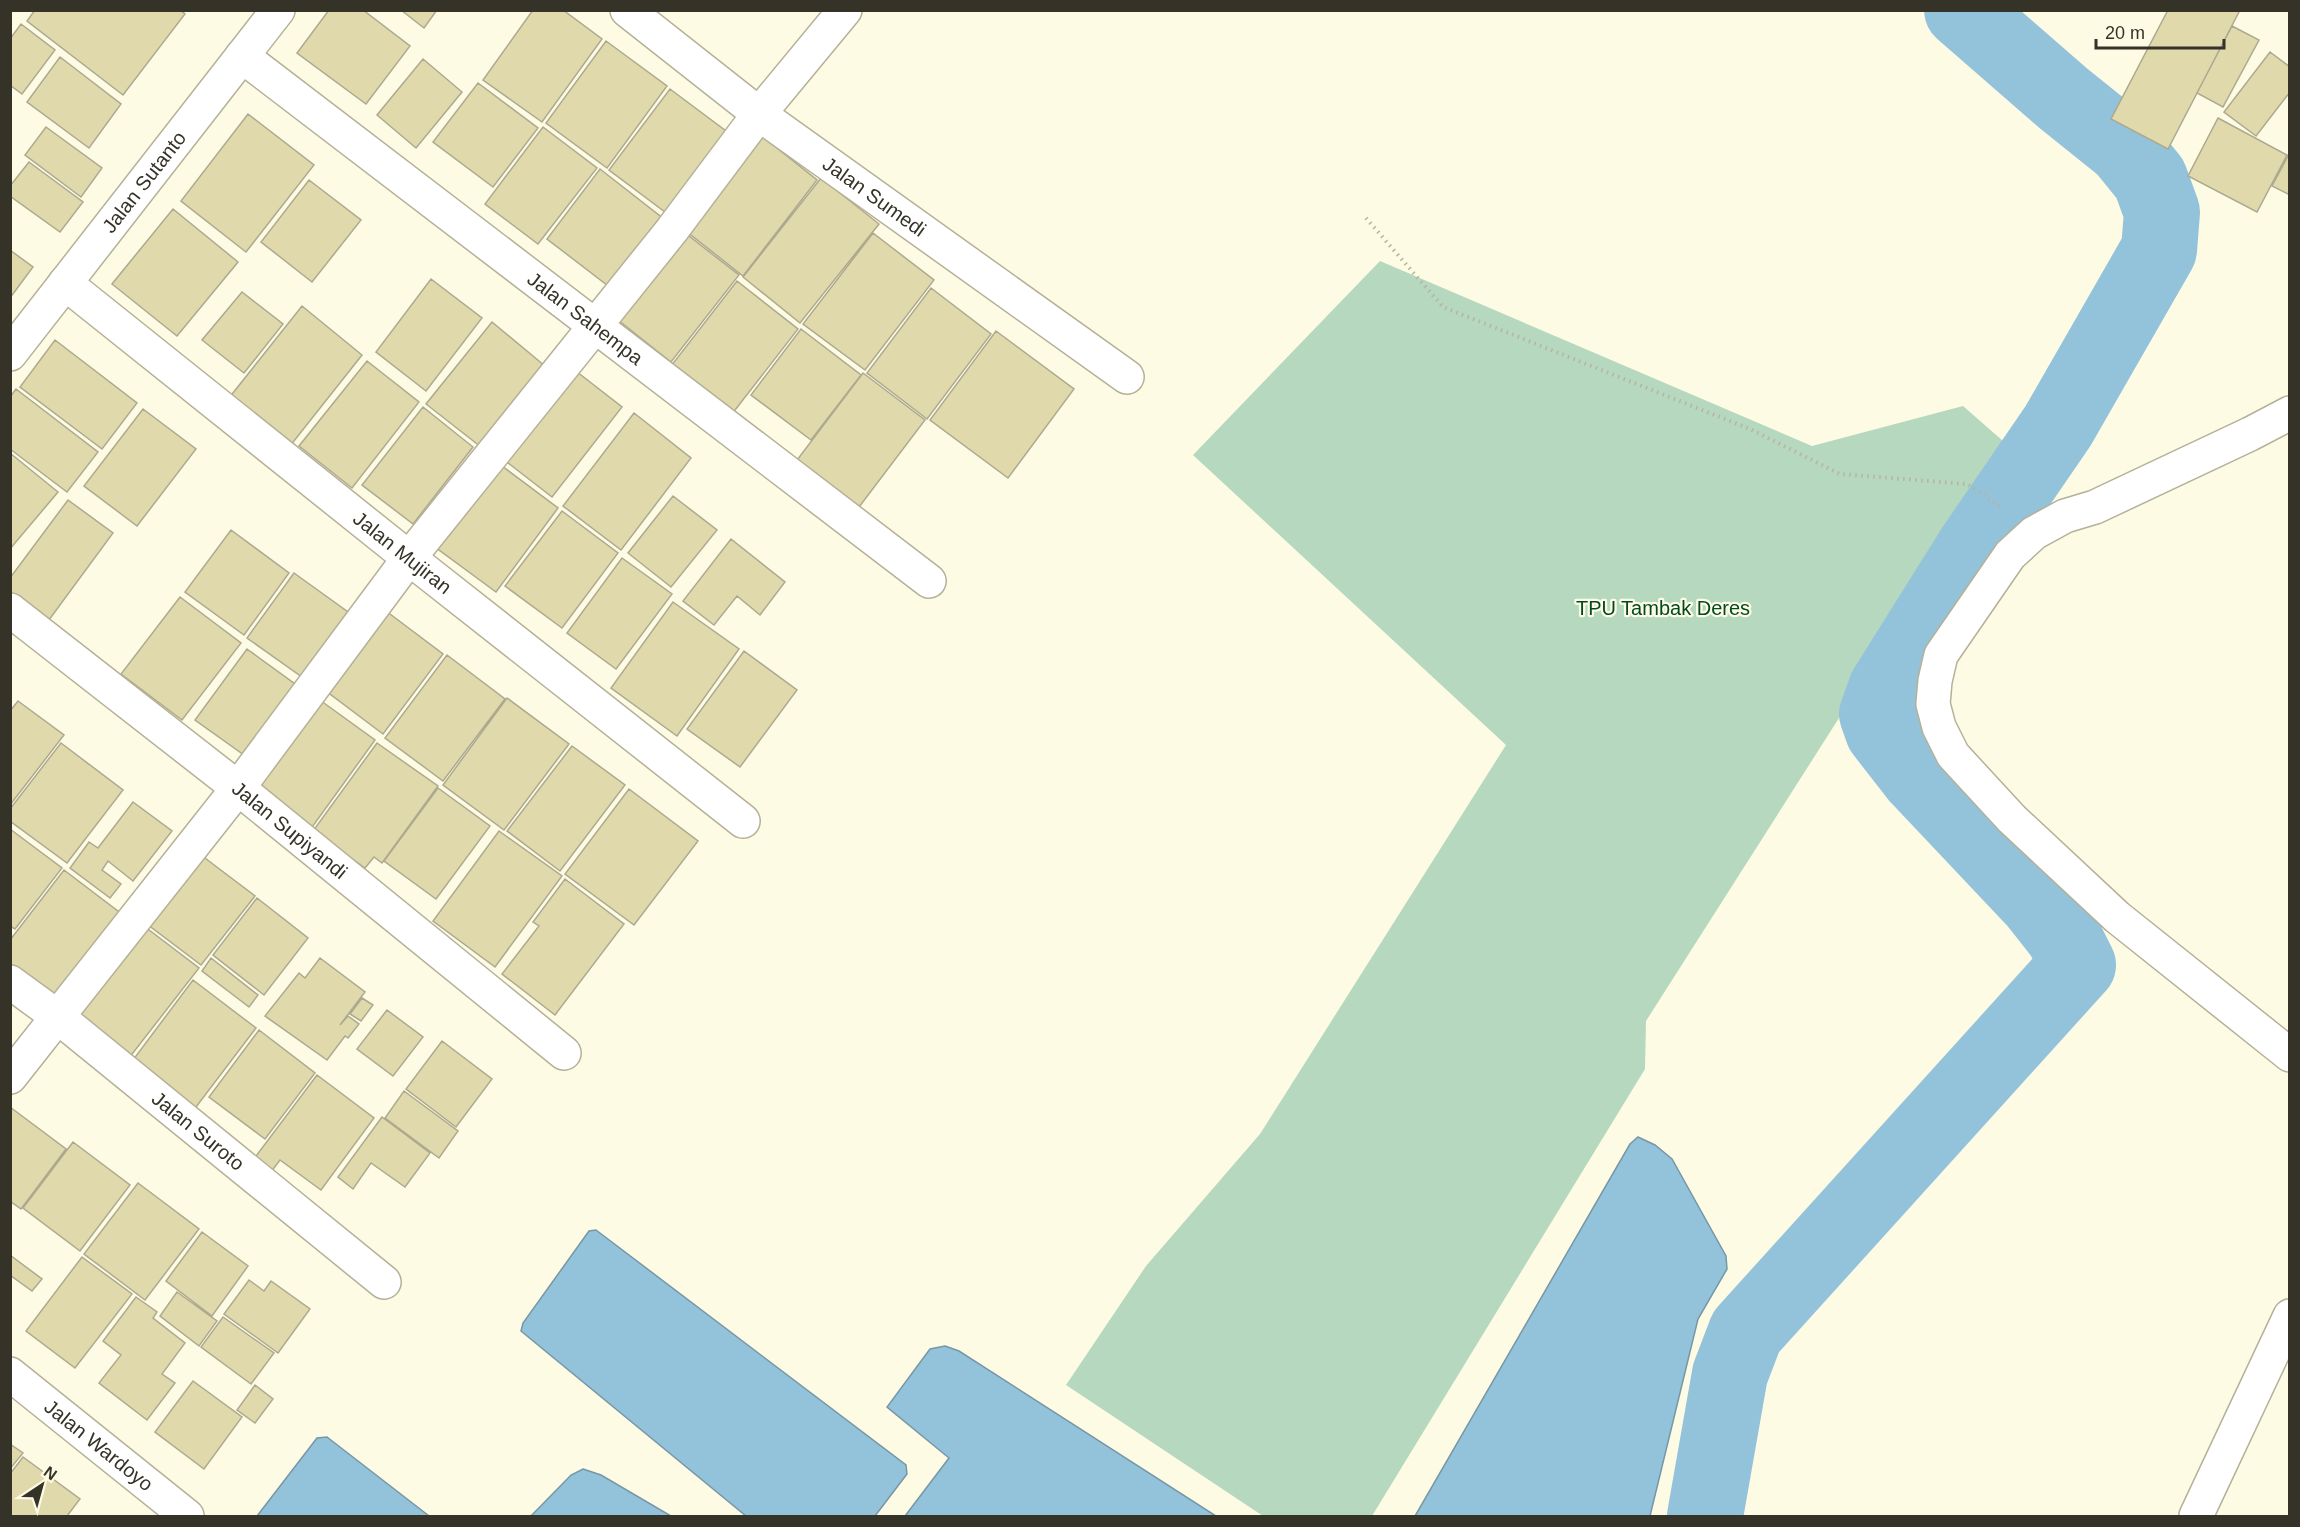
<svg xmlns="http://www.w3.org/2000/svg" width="2300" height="1527" viewBox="0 0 2300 1527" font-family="Arial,sans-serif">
<rect width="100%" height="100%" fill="#fefbe5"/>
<path fill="#b5d8bf" d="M1380 261 1812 446 1963 406 2011 448 1646 1021 1645 1069 1372 1516H1263L1066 1385 1146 1266 1260 1134 1506 745 1193 455Z"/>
<path fill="#93c2db" stroke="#7797a5" stroke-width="1.5" d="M1638 1137 1655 1145 1672 1159 1726 1256 1727 1269 1698 1319 1650 1516H1415L1630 1144Z
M596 1230 906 1465 907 1474 875 1516H746L521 1331 523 1323 589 1231Z
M945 1346 959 1351 1216 1516H905L949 1458 887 1407 930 1349Z
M327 1437 429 1516H257L317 1438Z
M583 1469 601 1475 671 1516H531L571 1475Z"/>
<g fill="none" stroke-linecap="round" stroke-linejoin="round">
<path stroke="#93c2db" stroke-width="76" d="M1705 1516 1730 1374 1746 1332 2078 965 2063 935 2037 902 1918 776 1883 731 1877 714 1886 689 1975 547 2058 426 2159 250 2162 212 2150 179 2124 147 2063 98 1962 10"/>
</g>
<path fill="#e0d9ab" stroke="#ada98f" stroke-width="1.5" d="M35 10H180L185 14 123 95 27 21Z
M329 10H363L410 46 366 104 297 53Z
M401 10H437L424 28Z
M533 10H563L602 39 542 122 483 80Z
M2168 10H2240L2168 149 2111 119Z
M21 24 55 50 22 94 10 85V39Z
M2232 26 2259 40 2223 107 2197 93Z
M606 41 667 86 607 168 546 123Z
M2270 52 2290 67V92L2256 136 2224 112Z
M60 57 121 104 89 148 27 102Z
M423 59 462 92 416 148 377 115Z
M478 83 538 128 493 187 433 142Z
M670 89 734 137 673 218 609 170Z
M248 114 314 165 246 252 181 201Z
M2218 118 2287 155 2257 212 2188 176Z
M46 127 102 168 81 197 25 155Z
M543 127 597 168 538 244 485 204Z
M757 132 817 180 743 276 682 228Z
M2290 152V195L2272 186Z
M29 162 83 202 60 232 10 196V186Z
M600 169 669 223 616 292 547 239Z
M821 178 879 224 800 323 743 277Z
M309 180 361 220 312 282 261 242Z
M173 209 238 262 177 336 112 284Z
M680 229 739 275 671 362 613 316Z
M873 233 934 280 865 370 803 324Z
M10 250 33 267 10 298Z
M431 279 482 318 426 391 376 352Z
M737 281 798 329 732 414 671 366Z
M931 288 991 334 927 419 867 373Z
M242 292 283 324 244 373 202 340Z
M302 306 362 355 290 446 229 398Z
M492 322 545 366 481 447 426 404Z
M801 329 861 375 811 440 751 395Z
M996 331 1074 389 1008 478 930 420Z
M55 340 137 403 102 449 20 387Z
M367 361 419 402 352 488 299 446Z
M572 368 622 407 552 497 503 459Z
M863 373 925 420 856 511 794 464Z
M16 389 98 452 67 492 10 449V397Z
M423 407 473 447 413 524 362 485Z
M143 409 196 449 137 526 84 486Z
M634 413 691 458 621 550 563 506Z
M10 453 58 492 10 549Z
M498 463 558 508 496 592 435 547Z
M673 496 717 530 671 587 628 553Z
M68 500 113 533 46 624 10 598V578Z
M562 511 618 553 562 628 505 586Z
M231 530 289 573 244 635 185 592Z
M731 539 785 582 760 615 737 596 714 625 683 601Z
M622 558 672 594 616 669 567 633Z
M294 573 355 617 309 682 247 638Z
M180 597 241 643 182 720 121 674Z
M673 602 739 649 677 736 611 688Z
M386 611 443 654 383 734 326 691Z
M247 649 302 689 251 760 195 720Z
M744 651 797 690 740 767 687 729Z
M447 655 505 699 443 781 385 738Z
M317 698 375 740 310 830 252 788Z
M507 698 569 744 504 830 443 785Z
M18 701 64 735 10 805V711Z
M61 743 123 790 67 863 10 821V809Z
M377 743 438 786 382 863 374 857 365 868 313 831Z
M572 746 625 785 560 871 507 831Z
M438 788 490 826 436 899 384 861Z
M629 789 698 841 634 925 565 874Z
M133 802 172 831 133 881 108 861 102 870 121 884 110 898 70 868 89 842 98 848Z
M10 829 62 868 15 929 10 926Z
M499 831 562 876 495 967 433 921Z
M197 852 255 896 201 965 143 921Z
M64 870 123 915 56 1003 10 969V940Z
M565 879 624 924 555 1015 502 974 539 926 533 922Z
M257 898 308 938 264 995 213 955Z
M136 920 199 968 129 1058 67 1010Z
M211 958 258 995 249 1007 202 971Z
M320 958 365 992 340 1025 348 1016 359 1024 348 1038 345 1036 327 1060 265 1016 299 973 305 978Z
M193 980 256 1028 193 1111 130 1064Z
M362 998 373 1005 361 1021 350 1014Z
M387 1010 423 1037 393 1076 357 1049Z
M259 1030 315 1073 265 1139 209 1097Z
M442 1041 492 1079 456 1127 406 1089Z
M317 1075 374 1118 321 1190 280 1160 271 1172 253 1160Z
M404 1091 458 1131 439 1158 385 1118Z
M10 1107 66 1149 21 1209 10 1201Z
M382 1117 430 1153 405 1187 371 1163 353 1189 338 1177Z
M73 1142 130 1185 80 1251 23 1208Z
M138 1183 199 1229 145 1300 84 1254Z
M202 1232 248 1266 212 1316 166 1281Z
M10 1255 42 1279 32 1291 10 1275Z
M82 1257 132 1294 75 1368 26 1331Z
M249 1280 264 1291 271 1281 310 1309 278 1353 224 1314Z
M177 1292 217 1321 199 1346 160 1316Z
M136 1297 157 1312 153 1318 185 1343 162 1374 175 1383 147 1420 99 1383 121 1355 103 1341Z
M223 1317 274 1353 251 1384 201 1347Z
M193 1381 242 1417 204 1469 155 1432Z
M255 1385 273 1399 255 1423 237 1410Z
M10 1444 23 1453 10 1469Z
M23 1457 80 1499 67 1516H10V1474Z"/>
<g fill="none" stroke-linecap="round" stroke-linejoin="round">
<g stroke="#b5b198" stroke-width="36">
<g id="minor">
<path id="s1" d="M627 10 759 114 1127 377"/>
<path id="s2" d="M242 56 929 581"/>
<path id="s3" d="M65 283 409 558 743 821"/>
<path id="s4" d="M10 354 278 10"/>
<path d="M2290 413 2250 434 2095 507 2065 516 2034 533 2010 555 1941 655 1935 681 1933 704 1939 727 1953 755 2012 819 2117 917 2290 1055"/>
<path id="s5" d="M10 610 238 788 564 1053"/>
<path id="s6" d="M10 982 58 1017 384 1282"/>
<path d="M10 1077 238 788 409 558 672 230 759 114 845 10"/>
<path id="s7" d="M10 1374 187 1516"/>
<path d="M2196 1516 2290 1316"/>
</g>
</g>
<path stroke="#b7b4a2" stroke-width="4" stroke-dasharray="1.5 4.5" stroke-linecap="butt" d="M1366 218 1443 307 1750 429 1840 474 1967 484 2003 508"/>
<use href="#minor" stroke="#fff" stroke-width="33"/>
</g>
<g text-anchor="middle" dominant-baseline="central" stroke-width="4.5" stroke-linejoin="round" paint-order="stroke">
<g font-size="20" fill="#353328" stroke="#fefbe5">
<text stroke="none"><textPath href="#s4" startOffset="218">Jalan Sutanto</textPath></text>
<text stroke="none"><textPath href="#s1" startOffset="310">Jalan Sumedi</textPath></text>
<text stroke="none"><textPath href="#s2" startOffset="432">Jalan Sahempa</textPath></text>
<text stroke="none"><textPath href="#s3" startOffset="432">Jalan Mujiran</textPath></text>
<text stroke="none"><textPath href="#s5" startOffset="356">Jalan Supiyandi</textPath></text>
<text stroke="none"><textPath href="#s6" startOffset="240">Jalan Suroto</textPath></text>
<text stroke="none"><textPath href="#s7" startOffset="114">Jalan Wardoyo</textPath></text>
</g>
<g font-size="20" fill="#004924" stroke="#fefbe5">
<text x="1663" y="608">TPU Tambak Deres</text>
</g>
</g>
<rect width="2300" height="1527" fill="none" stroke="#353328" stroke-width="24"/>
<g transform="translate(42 1485) rotate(36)" stroke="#fefbe5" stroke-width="4.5" paint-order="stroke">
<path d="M0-4.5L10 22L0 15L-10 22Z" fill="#353328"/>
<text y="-9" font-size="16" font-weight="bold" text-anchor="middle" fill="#353328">N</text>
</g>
<path d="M2096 39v9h128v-9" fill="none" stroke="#353328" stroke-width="3"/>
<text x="2105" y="39" font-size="18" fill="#353328" stroke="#fefbe5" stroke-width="4.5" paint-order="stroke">20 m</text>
</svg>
